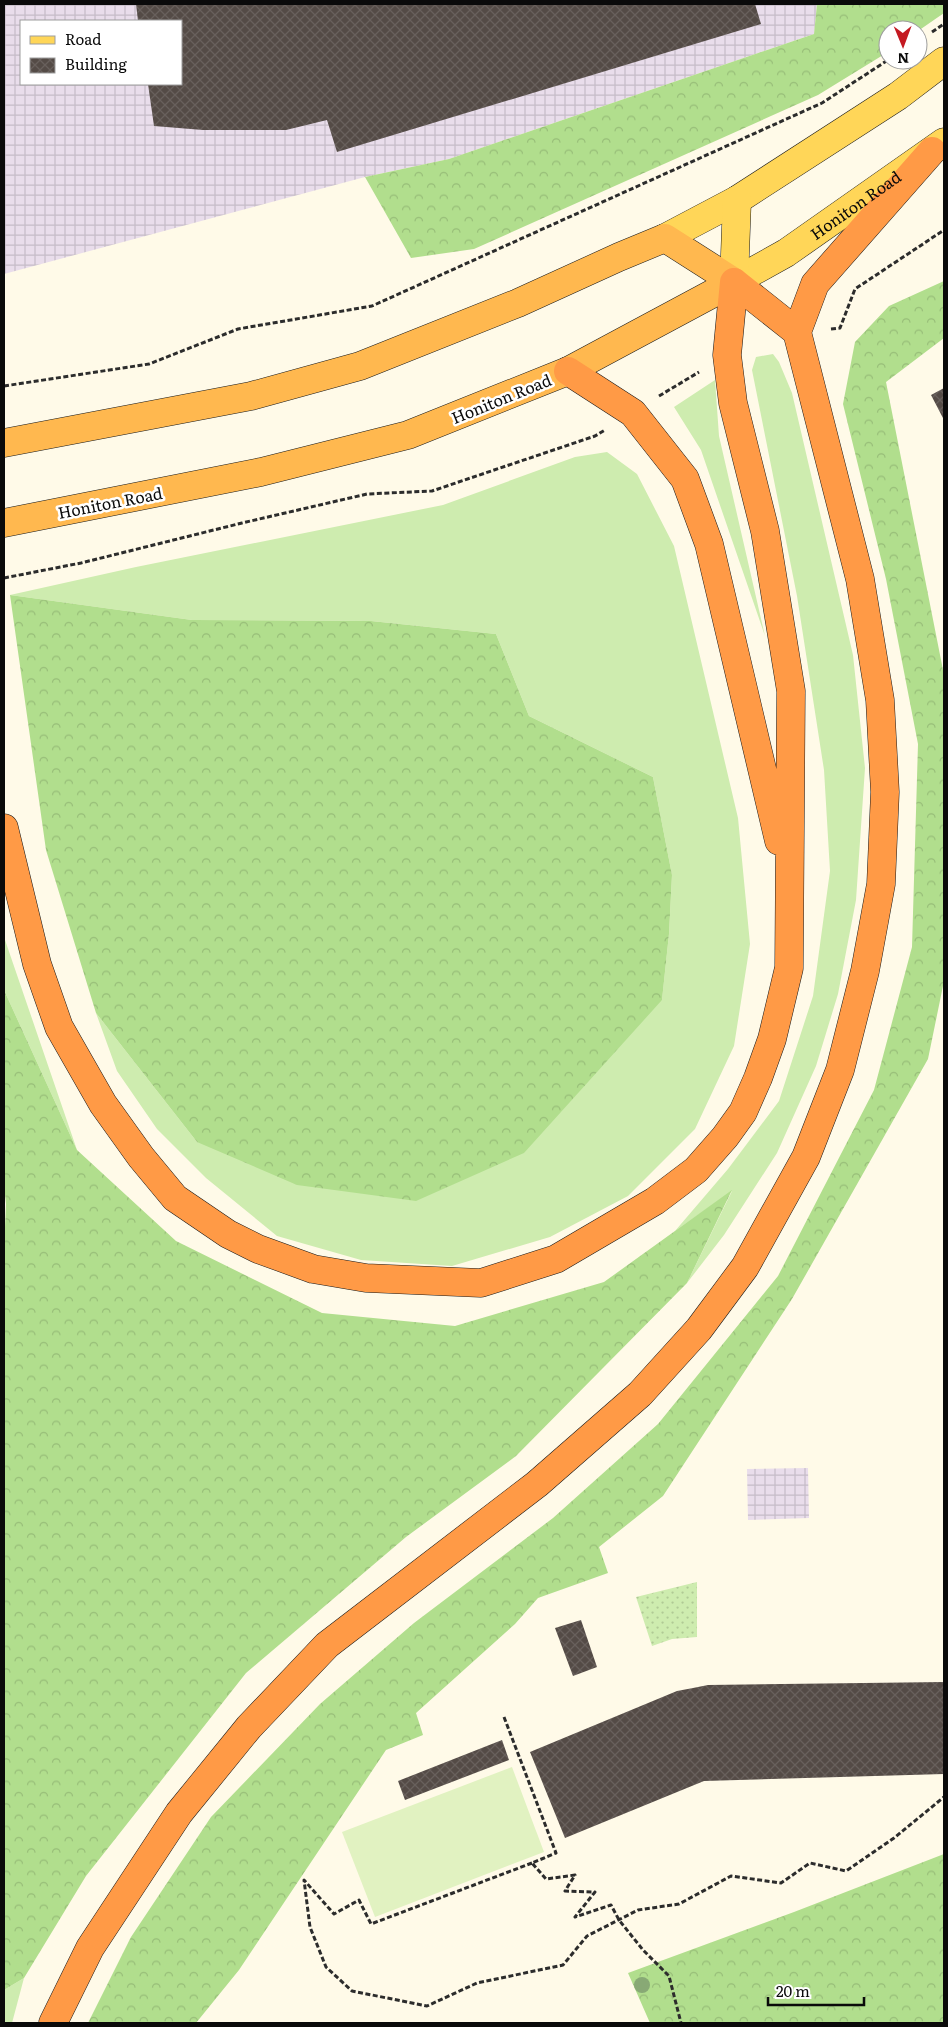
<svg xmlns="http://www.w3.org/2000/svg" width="948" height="2027" viewBox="0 0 948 2027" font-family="Literata,serif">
<defs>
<pattern id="industrial-grid" width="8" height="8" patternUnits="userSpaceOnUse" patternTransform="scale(1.25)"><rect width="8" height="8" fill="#e9ddeb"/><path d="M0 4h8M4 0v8" fill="none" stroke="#c6bcc8"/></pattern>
<pattern id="forest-crowns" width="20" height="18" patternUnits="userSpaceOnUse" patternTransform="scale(1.25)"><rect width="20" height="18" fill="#b1de8d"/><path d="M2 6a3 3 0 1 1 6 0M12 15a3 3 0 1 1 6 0" fill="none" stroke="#97bd78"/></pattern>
<pattern id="park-dots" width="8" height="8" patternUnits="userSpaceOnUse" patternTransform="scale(1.25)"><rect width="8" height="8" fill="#ceecaf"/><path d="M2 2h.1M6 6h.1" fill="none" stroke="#b0c995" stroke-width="1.8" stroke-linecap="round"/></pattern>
<pattern id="building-cross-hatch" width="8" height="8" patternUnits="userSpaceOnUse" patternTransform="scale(1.25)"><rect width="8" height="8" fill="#544b46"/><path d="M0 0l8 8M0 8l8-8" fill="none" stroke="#68605c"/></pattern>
</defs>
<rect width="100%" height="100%" fill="#fffae8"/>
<path fill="url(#industrial-grid)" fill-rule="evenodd" d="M4 4H817L814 34 449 159 365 177 4 274ZM21 21H181V84H21Z
M808 1468 809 1518 748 1520 747 1469Z"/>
<path fill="#ceecaf" d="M773 354 779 362 792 393 853 655 865 768 856 900 838 994 816 1066 777 1153 724 1235 687 1283 732 1191 675 1231 728 1169 779 1101 813 996 830 871 824 770 797 596 752 370 756 357Z
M715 380 719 436 765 636 701 450 674 407Z
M607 452 637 474 674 546 738 818 750 944 734 1046 695 1129 628 1196 550 1237 452 1266 361 1260 277 1236 206 1178 157 1129 117 1071 96 1013 197 1142 662 1000 669 934 672 875 653 777 529 716 496 634 371 621 192 620 10 595 136 567 443 505 575 457Z
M4 937 77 1150 4 990Z
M24 1978 12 2023H4V1990Z"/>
<path fill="url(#forest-crowns)" d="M817 4H944V13L918 31 888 30V52L818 95 474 249 411 258 365 177 449 159 814 34Z
M944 281V338L886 382 944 675V981L928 1059 792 1299 663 1496 599 1547 608 1573 538 1598 515 1624 416 1713 423 1735 386 1750 239 1970 196 2023H88L131 1937 211 1817 320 1704 414 1623 553 1518 658 1424 778 1276 874 1090 912 947 918 744 886 579 843 404 855 342 889 306Z
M10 595 192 620 371 621 496 634 529 716 653 777 672 875 669 934 662 1000 524 1153 416 1201 297 1185 197 1142 96 1013 46 850Z
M4 990 77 1150 176 1241 322 1313 455 1326 604 1282 732 1190 687 1283 516 1456 406 1537 246 1673 86 1876 24 1978 4 1990V1250L6 1204 4 1185Z
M944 1854V2023H650L628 1973 794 1912Z"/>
<path fill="url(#park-dots)" d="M697 1582V1637L672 1639 652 1646 636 1597Z"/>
<path fill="#e1f2c1" d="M512 1767 544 1852 375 1917 342 1832Z"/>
<path fill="url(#building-cross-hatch)" d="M136 4H755L761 24 337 152 327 120 286 130H203L154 126 148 84H181V21H138Z
M944 388V420L931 395Z
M581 1620 597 1667 573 1676 555 1628Z
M944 1682V1774L704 1781 565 1838 530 1752 677 1691 693 1688 708 1685Z
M502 1740 509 1760 405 1800 398 1781Z"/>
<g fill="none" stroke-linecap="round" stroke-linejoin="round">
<g stroke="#1b1b1b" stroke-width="29">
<g id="primary">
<path d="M665 238 737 200 898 96 944 61"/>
<path id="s1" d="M734 282 786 253 944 142"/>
<path d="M734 282 737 200"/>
</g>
</g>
<g stroke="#1b1b1b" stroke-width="29">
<path id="trunk" d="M4 443 251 396 360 366 518 303 619 257 665 238 734 282 568 371 408 435 261 472 4 523"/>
</g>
<g stroke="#1b1b1b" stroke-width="29">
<path id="motorway" d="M734 282 797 332
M568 371 633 413 685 479 709 544 779 841
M4 828 37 964 59 1027 103 1104 141 1157 175 1198 228 1234 258 1249 313 1269 366 1278 481 1283 556 1259 655 1201 696 1170 725 1137 743 1112 758 1078 772 1039 789 968 791 691 765 531 733 403 727 355 734 282
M53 2023 90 1948 179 1813 249 1727 327 1645 537 1484 640 1394 699 1329 745 1267 806 1157 840 1070 865 971 881 884 885 792 880 700 860 579 797 332 815 284 932 151"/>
</g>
<path stroke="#2c2c2c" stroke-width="3" stroke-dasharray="5 2.5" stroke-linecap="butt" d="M932 32 944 24
M831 329 840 328 855 289 944 230
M4 386 149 364 238 329 372 306 822 103 888 60
M659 396 699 372
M4 578 81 563 242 523 367 494 432 491 595 436 605 430
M504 1717 556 1853 532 1863 546 1879 575 1875 565 1891 595 1892 575 1917 611 1905 619 1920 643 1950 669 1976 681 2023
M532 1863 371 1924 359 1900 334 1914 304 1880 310 1927 326 1967 352 1991 427 2006 477 1983 563 1965 587 1936 638 1910 679 1904 731 1876 781 1883 810 1863 846 1871 894 1838 944 1797"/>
<use href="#primary" stroke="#ffd658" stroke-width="28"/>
<use href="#trunk" stroke="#ffb84f" stroke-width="28"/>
<use href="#motorway" stroke="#ff9a46" stroke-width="28"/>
</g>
<circle fill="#88a975" cx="642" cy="1985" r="8"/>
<g text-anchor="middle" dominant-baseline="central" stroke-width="5" stroke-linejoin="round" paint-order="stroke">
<g font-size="16" fill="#0a0a0a" stroke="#fff">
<text stroke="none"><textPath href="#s1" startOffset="144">Honiton Road</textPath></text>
<text transform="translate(501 398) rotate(-22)">Honiton Road</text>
<text transform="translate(110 502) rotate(-11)">Honiton Road</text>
</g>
</g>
<rect width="948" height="2027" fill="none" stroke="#0a0a0a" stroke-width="10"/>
<rect x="20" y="20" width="162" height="65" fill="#ffffff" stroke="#9d9d9d"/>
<rect x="30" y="36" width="25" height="8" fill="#ffd658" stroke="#9d9d9d"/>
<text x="65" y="45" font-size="15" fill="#0a0a0a">Road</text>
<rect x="30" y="58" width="25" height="15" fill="url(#building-cross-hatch)" stroke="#9d9d9d"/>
<text x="65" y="70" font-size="15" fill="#0a0a0a">Building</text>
<g transform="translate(903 45) rotate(179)"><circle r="24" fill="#ffffff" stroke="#9d9d9d"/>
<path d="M0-4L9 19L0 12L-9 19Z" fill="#c41921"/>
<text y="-8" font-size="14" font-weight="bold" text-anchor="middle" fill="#0a0a0a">N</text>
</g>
<path d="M768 1997v8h96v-8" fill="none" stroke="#0a0a0a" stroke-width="2.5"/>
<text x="776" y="1997" font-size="15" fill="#0a0a0a" stroke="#ffffff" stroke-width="4" paint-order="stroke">20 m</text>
</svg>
